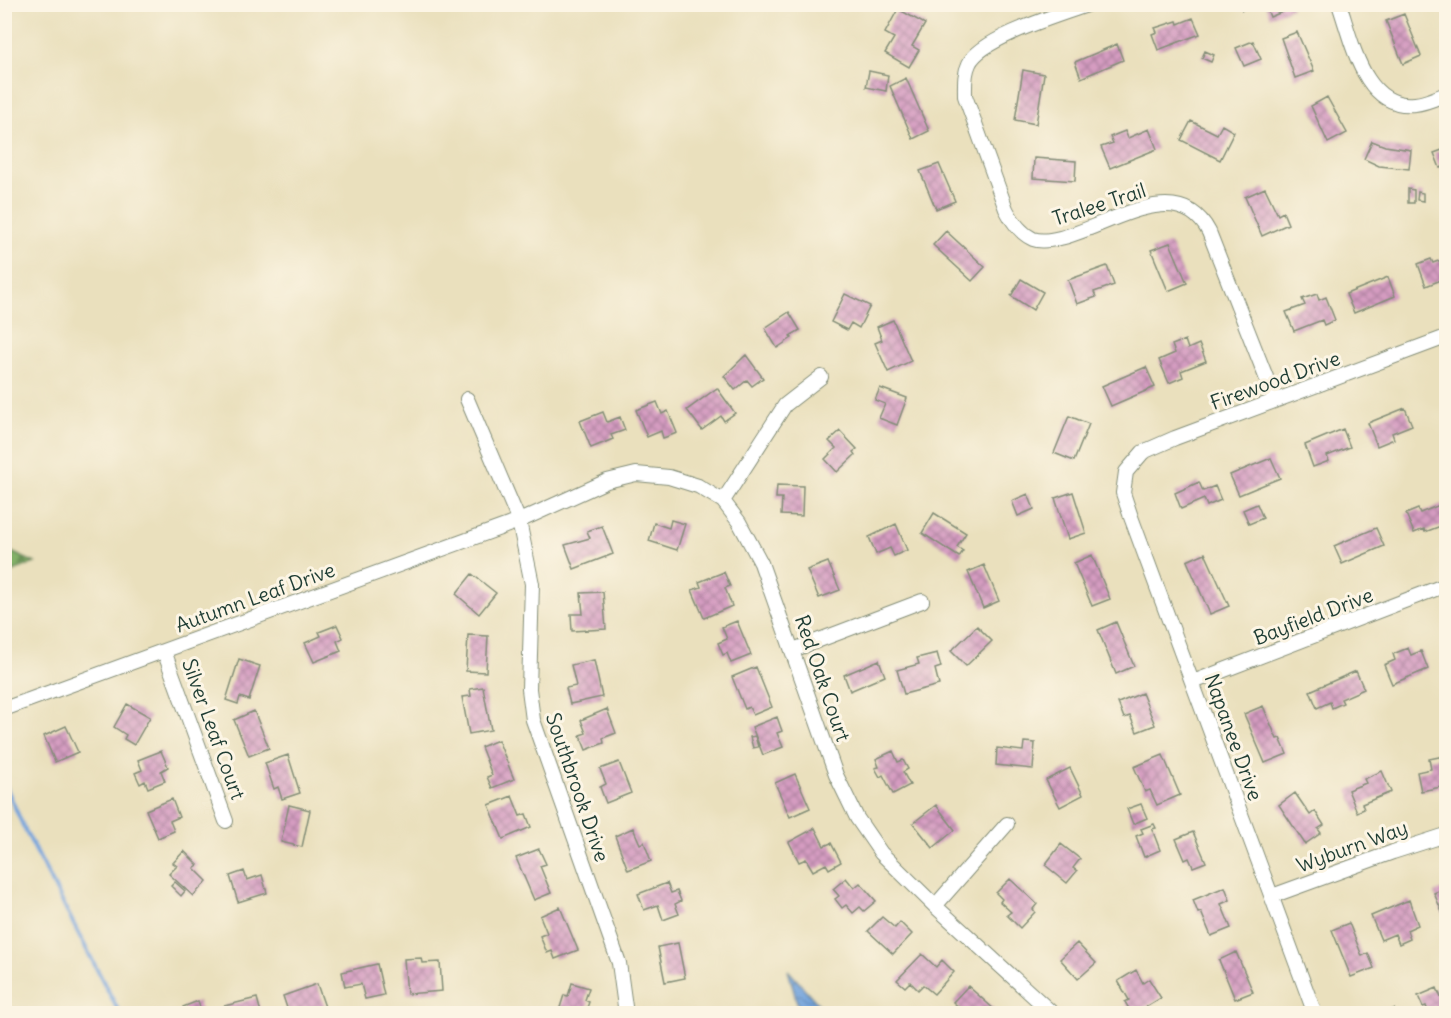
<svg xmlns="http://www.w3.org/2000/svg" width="1451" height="1018" viewBox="0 0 1451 1018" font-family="Delius,sans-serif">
<defs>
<pattern id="forest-firs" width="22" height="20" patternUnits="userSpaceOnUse" patternTransform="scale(1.5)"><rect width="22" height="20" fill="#83b068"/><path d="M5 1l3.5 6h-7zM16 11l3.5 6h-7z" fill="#6b9056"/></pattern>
<pattern id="water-waves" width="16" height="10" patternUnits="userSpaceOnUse" patternTransform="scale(1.5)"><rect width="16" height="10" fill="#71a2dc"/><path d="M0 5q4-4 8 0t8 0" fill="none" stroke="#5c85b3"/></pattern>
<pattern id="building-cross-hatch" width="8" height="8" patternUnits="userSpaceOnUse" patternTransform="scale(1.5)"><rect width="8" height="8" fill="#d59cc1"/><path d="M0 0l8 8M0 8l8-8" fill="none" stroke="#ac809e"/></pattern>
</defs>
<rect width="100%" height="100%" fill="#fcf5e5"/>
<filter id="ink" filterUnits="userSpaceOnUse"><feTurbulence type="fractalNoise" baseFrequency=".0167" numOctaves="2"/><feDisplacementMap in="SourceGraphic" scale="12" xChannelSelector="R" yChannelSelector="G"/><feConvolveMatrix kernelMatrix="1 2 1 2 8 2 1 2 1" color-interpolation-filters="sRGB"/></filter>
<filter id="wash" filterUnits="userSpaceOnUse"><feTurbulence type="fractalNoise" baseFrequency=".008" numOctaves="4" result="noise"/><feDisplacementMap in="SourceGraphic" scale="24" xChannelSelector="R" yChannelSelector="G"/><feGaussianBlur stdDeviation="1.35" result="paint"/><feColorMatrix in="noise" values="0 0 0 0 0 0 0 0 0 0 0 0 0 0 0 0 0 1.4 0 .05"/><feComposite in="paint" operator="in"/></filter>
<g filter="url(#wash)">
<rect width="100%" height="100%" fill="#eae0bd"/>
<path fill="url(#forest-firs)" stroke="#51764e" stroke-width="1.5" d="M4 549H5L35 563 5 574Z"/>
<path fill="url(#water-waves)" stroke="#487088" stroke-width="1.5" d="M788 970 826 1013H800Z"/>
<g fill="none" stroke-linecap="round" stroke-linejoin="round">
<path stroke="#71a2dc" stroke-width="4" d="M4 782 23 826 120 1014"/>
</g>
<g id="blocks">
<path fill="url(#building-cross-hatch)" d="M1240 4H1254V5L1242 10Z
M1265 4H1290L1292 8 1270 17Z
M898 9 925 24 912 46 919 50 909 67 885 53 894 38 885 33Z
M1404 14 1421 56 1403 64 1386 21Z
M1193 18 1200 34 1158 50 1152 34 1157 32 1155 28 1177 21 1178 24Z
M1297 32 1314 71 1295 78 1281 38Z
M1253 41 1261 59 1244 66 1236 48Z
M1117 44 1123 60 1081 78 1075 62Z
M1205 51 1214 55 1211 62 1202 58Z
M1023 70 1044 74 1036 124 1015 120Z
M869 71 888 75 886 91 866 87Z
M906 78 929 131 913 139 890 86Z
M1327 97 1347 133 1328 143 1311 106Z
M1191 121 1217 134 1222 125 1234 132 1220 160 1181 140Z
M1149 129 1157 149 1110 168 1101 147 1113 143 1110 137 1125 131 1128 138Z
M1372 141 1385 146 1411 150 1409 169 1379 166 1364 159Z
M1446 141V166L1440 168 1434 153 1445 149 1443 143Z
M1034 158 1076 161 1075 181 1033 178Z
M939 164 955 201 936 209 920 171Z
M1265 188 1278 215 1283 212 1288 224 1262 236 1245 197Z
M1408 189 1414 190V203H1408Z
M1418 192 1423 193V201L1417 200Z
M946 231 985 267 972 281 933 245Z
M1170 243 1187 283 1168 291 1151 250Z
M1446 258V278L1426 286 1418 264 1431 259 1433 263Z
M1107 266 1114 285 1094 292 1096 297 1077 304 1068 280Z
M1388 277 1395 296 1354 313 1346 294Z
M1021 279 1043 292 1033 310 1011 296Z
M845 294 870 306 859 328 851 323 847 330 831 322Z
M1317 294 1319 300 1326 297 1335 320 1324 325 1322 320 1294 331 1286 312 1305 305 1302 299Z
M789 312 800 330 790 336 792 338 777 348 765 328Z
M893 320 911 361 888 372 875 343 882 340 877 327Z
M1185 340 1188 349 1199 344 1206 361 1181 371 1183 377 1169 383 1159 360 1175 353 1172 345Z
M746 355 763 378 752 386 747 380 735 390 724 376Z
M1146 367 1155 387 1111 406 1102 386Z
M717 388 735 413 724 421 721 416 702 430 687 410Z
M880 388 907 398 897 425 879 418 885 404 875 400Z
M657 402 662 414 668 411 677 433 663 438 661 431 647 437 636 410Z
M1405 408 1412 425 1392 433 1394 439 1377 446 1368 423Z
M603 412 607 422 620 417 625 430 611 435 613 439 591 448 580 421Z
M1069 416 1089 424 1074 461 1054 453Z
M1343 429 1350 447 1327 456 1329 461 1313 467 1305 445Z
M840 431 857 449 853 452 855 455 837 472 825 459 836 448 829 441Z
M1271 458 1280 478 1239 495 1230 475Z
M1199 482 1203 491 1215 486 1221 500 1207 506 1204 499 1181 509 1175 493Z
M777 485 803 486 802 516 781 515 782 498H776Z
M1073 492 1086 533 1068 539 1055 498Z
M1028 494 1034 509 1018 516 1012 501Z
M1257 504 1263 518 1249 524 1243 510Z
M1442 504 1446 515V524L1425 532 1424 529 1414 533 1406 514 1418 509 1420 513Z
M934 513 966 533 957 547 963 551 959 557 922 533Z
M671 520 685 524 677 550 649 541 654 523 669 528Z
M896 524 907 550 894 556 890 548 876 554 869 537Z
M602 526 613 554 574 569 565 545 590 538 587 531Z
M1376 528 1384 546 1342 564 1334 546Z
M1205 553 1229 606 1210 614 1187 561Z
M1092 555 1110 599 1092 606 1074 563Z
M828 562 840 590 819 598 807 570Z
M984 565 999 601 983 608 968 572Z
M724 572 730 586 725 588 732 606 704 618 692 590 701 587 699 582Z
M472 574 496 593 479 614 456 594Z
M603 592 606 629 572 631 571 614H583L581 593Z
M737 621 751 655 731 663 727 653 723 655 718 643 727 639 722 627Z
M1116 622 1134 666 1116 674 1098 630Z
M337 625 343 638 337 641 341 651 314 662 305 643 321 636 319 632Z
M977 626 992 641 966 666 951 651Z
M468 635 488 636 486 672 466 671Z
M1408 648 1411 655 1421 651 1428 669 1392 684 1384 665 1395 660 1393 654Z
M937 653 941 667 935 669 939 685 904 694 897 670 919 664 917 658Z
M239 659 260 666 249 700 240 697 238 704 226 700Z
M594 660 602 697 570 704 566 688 576 686 571 665Z
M879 660 885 676 850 691 844 675Z
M756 667 772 707 753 715 749 707 745 709 732 677Z
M1356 671 1364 689 1341 699 1343 703 1332 708 1330 702 1317 708 1310 691Z
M483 687 491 730 469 734 462 697 471 696 470 689Z
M1142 693 1155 725 1137 732 1130 716 1124 718 1118 703Z
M127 704 150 717 134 745 124 739 126 735 114 727Z
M1263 706 1277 739 1280 738 1287 754 1265 763 1244 714Z
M607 709 616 733 603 738 604 743 586 750 580 735 586 733 581 720Z
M254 711 269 748 249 756 234 720Z
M777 717 782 731 777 733 783 747 763 755 752 727Z
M66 726 78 752 55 762 44 736Z
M755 736 758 747 753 748 750 737Z
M498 740 514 779 492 788 487 777 492 775 481 747Z
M1024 742 1035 743 1033 769 996 765 997 748 1023 751Z
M161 751 168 767 161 771 165 781 148 788 145 781 140 784 135 773 142 770 138 760Z
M893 751 898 762 903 760 908 769 903 772 910 785 893 794 883 775 880 777 875 768 879 767 876 759Z
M288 755 300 793 282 799 278 787 274 789 265 763Z
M1163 755 1180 795 1157 805 1150 790 1145 792 1134 767Z
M1444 756 1446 786 1421 791 1417 772 1431 769 1429 759Z
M619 762 631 793 606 803 600 787 606 784 600 769Z
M1070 768 1083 795 1060 807 1046 780Z
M1382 771 1391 792 1362 804 1364 809 1357 812 1348 790 1366 783 1364 779Z
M795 774 810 808 790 817 775 783Z
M1295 793 1310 815 1315 811 1324 825 1318 829 1321 833 1305 844 1279 805Z
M512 796 520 816 526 814 531 827 503 839 489 805Z
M172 799 179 817 170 821 174 831 158 838 146 810Z
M1141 804 1147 818 1133 824 1127 809Z
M289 805 310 810 302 847 281 842Z
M936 805 955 830 933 848 913 823Z
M1154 824 1156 828 1152 829 1160 850 1144 857 1136 836 1143 833 1141 829Z
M633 828 640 844 644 842 651 861 628 870 615 836Z
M815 828 824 846 831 843 841 862 829 869 826 864 813 871 806 859 799 862 789 842Z
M1193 832 1206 862 1193 867 1189 858 1185 860 1176 839Z
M1061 844 1080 859 1073 868 1077 871 1067 883 1045 865Z
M539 849 546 864 540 866 551 893 534 900 516 858Z
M184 851 198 865 194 868 207 881 193 896 169 874 177 866 173 863Z
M244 871 247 880 262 875 267 893 238 902 230 876Z
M846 878 854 888 860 883 876 901 864 911 860 907 853 913 846 905 842 908 835 899 839 896 833 889Z
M1010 879 1037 904 1033 909 1035 912 1020 928 1007 915 1011 912 1000 902 1002 899 996 893Z
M175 882 185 891 181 896 171 886Z
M667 883 671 893 677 891 681 901 675 904 679 914 663 920 658 905 644 910 638 894Z
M1225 887 1230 900 1221 904 1231 928 1211 936 1201 912 1198 913 1193 900Z
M1446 888V916L1444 917 1434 893Z
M1409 900 1418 925 1407 930 1410 939 1399 944 1395 934 1381 940 1371 916Z
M560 907 578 950 555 959 552 951 547 953 540 936 547 933 540 916Z
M882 917 895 928 900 922 912 934 893 954 868 931Z
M1349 923 1362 956 1368 953 1374 968 1351 977 1332 930Z
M678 943 685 978 665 982 658 947Z
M1077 943 1096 963 1078 979 1060 959Z
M1236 952 1253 992 1235 999 1219 960Z
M922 954 936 967 942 960 954 972 934 994 923 985 918 990 910 982 905 987 897 980Z
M421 958 422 963 440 962 442 991 407 994 404 959Z
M377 964 384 995 365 999 361 984 345 987 342 972Z
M1136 970 1143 983 1149 979 1161 998 1141 1010 1144 1014H1132L1125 1002 1129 1000 1118 981Z
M572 983 589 988 585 1000 589 1002 585 1014H558L564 995 568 996Z
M317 984 325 1007 306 1014H289L283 996Z
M968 986 996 1011 994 1014H966L953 1002Z
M1437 988 1446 1010 1439 1014H1429L1426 1006 1423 1007 1418 996Z
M257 998 261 1013 226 1014 224 1006Z
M198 1001 202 1014H185L183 1007Z
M1394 1009 1396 1014H1381V1013Z"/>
</g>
</g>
<g filter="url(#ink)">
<use href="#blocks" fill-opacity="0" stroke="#848e78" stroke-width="1.5"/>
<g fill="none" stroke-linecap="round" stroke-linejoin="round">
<g stroke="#848e78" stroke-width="16">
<path id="minor" d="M1090 4C1062 14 980 38 969 64 964 74 965 85 965 96L1006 209C1012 221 1020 233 1033 239 1041 242 1052 240 1060 238 1106 228 1178 173 1209 232L1275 400
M1339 4C1352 41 1364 110 1415 104 1426 103 1436 98 1446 94
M467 399 519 521 532 584 529 689 533 720 619 963 626 1014
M723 501 785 405 821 377
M793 650 922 601
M164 651 226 821
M1193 682 1446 585
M4 709 519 521 607 481 636 474 669 477 698 486 723 501 739 522 761 563 836 775 857 818 881 853 935 906 1053 1014
M1272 896 1393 852 1446 835
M935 906 1007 824
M1315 1014 1131 517 1123 493 1126 472 1143 452 1175 438 1446 337"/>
</g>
<use href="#minor" stroke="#fff" stroke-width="14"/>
</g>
</g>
<g text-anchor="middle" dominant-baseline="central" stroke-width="6" stroke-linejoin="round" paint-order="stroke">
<g font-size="20" fill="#1f3d34" stroke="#fcf5e5">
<text transform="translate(1099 204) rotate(-18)">Tralee Trail</text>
<text transform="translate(1275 380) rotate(-20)">Firewood Drive</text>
<text transform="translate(255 597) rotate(-20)">Autumn Leaf Drive</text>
<text transform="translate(1313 616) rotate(-21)">Bayfield Drive</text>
<text transform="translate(823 678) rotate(71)">Red Oak Court</text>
<text transform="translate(214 729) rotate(70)">Silver Leaf Court</text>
<text transform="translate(1234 737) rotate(70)">Napanee Drive</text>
<text transform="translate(578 787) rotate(71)">Southbrook Drive</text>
<text transform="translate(1352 846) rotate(-20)">Wyburn Way</text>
</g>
</g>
<rect width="1451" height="1018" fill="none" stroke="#fcf5e5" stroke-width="24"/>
</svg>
